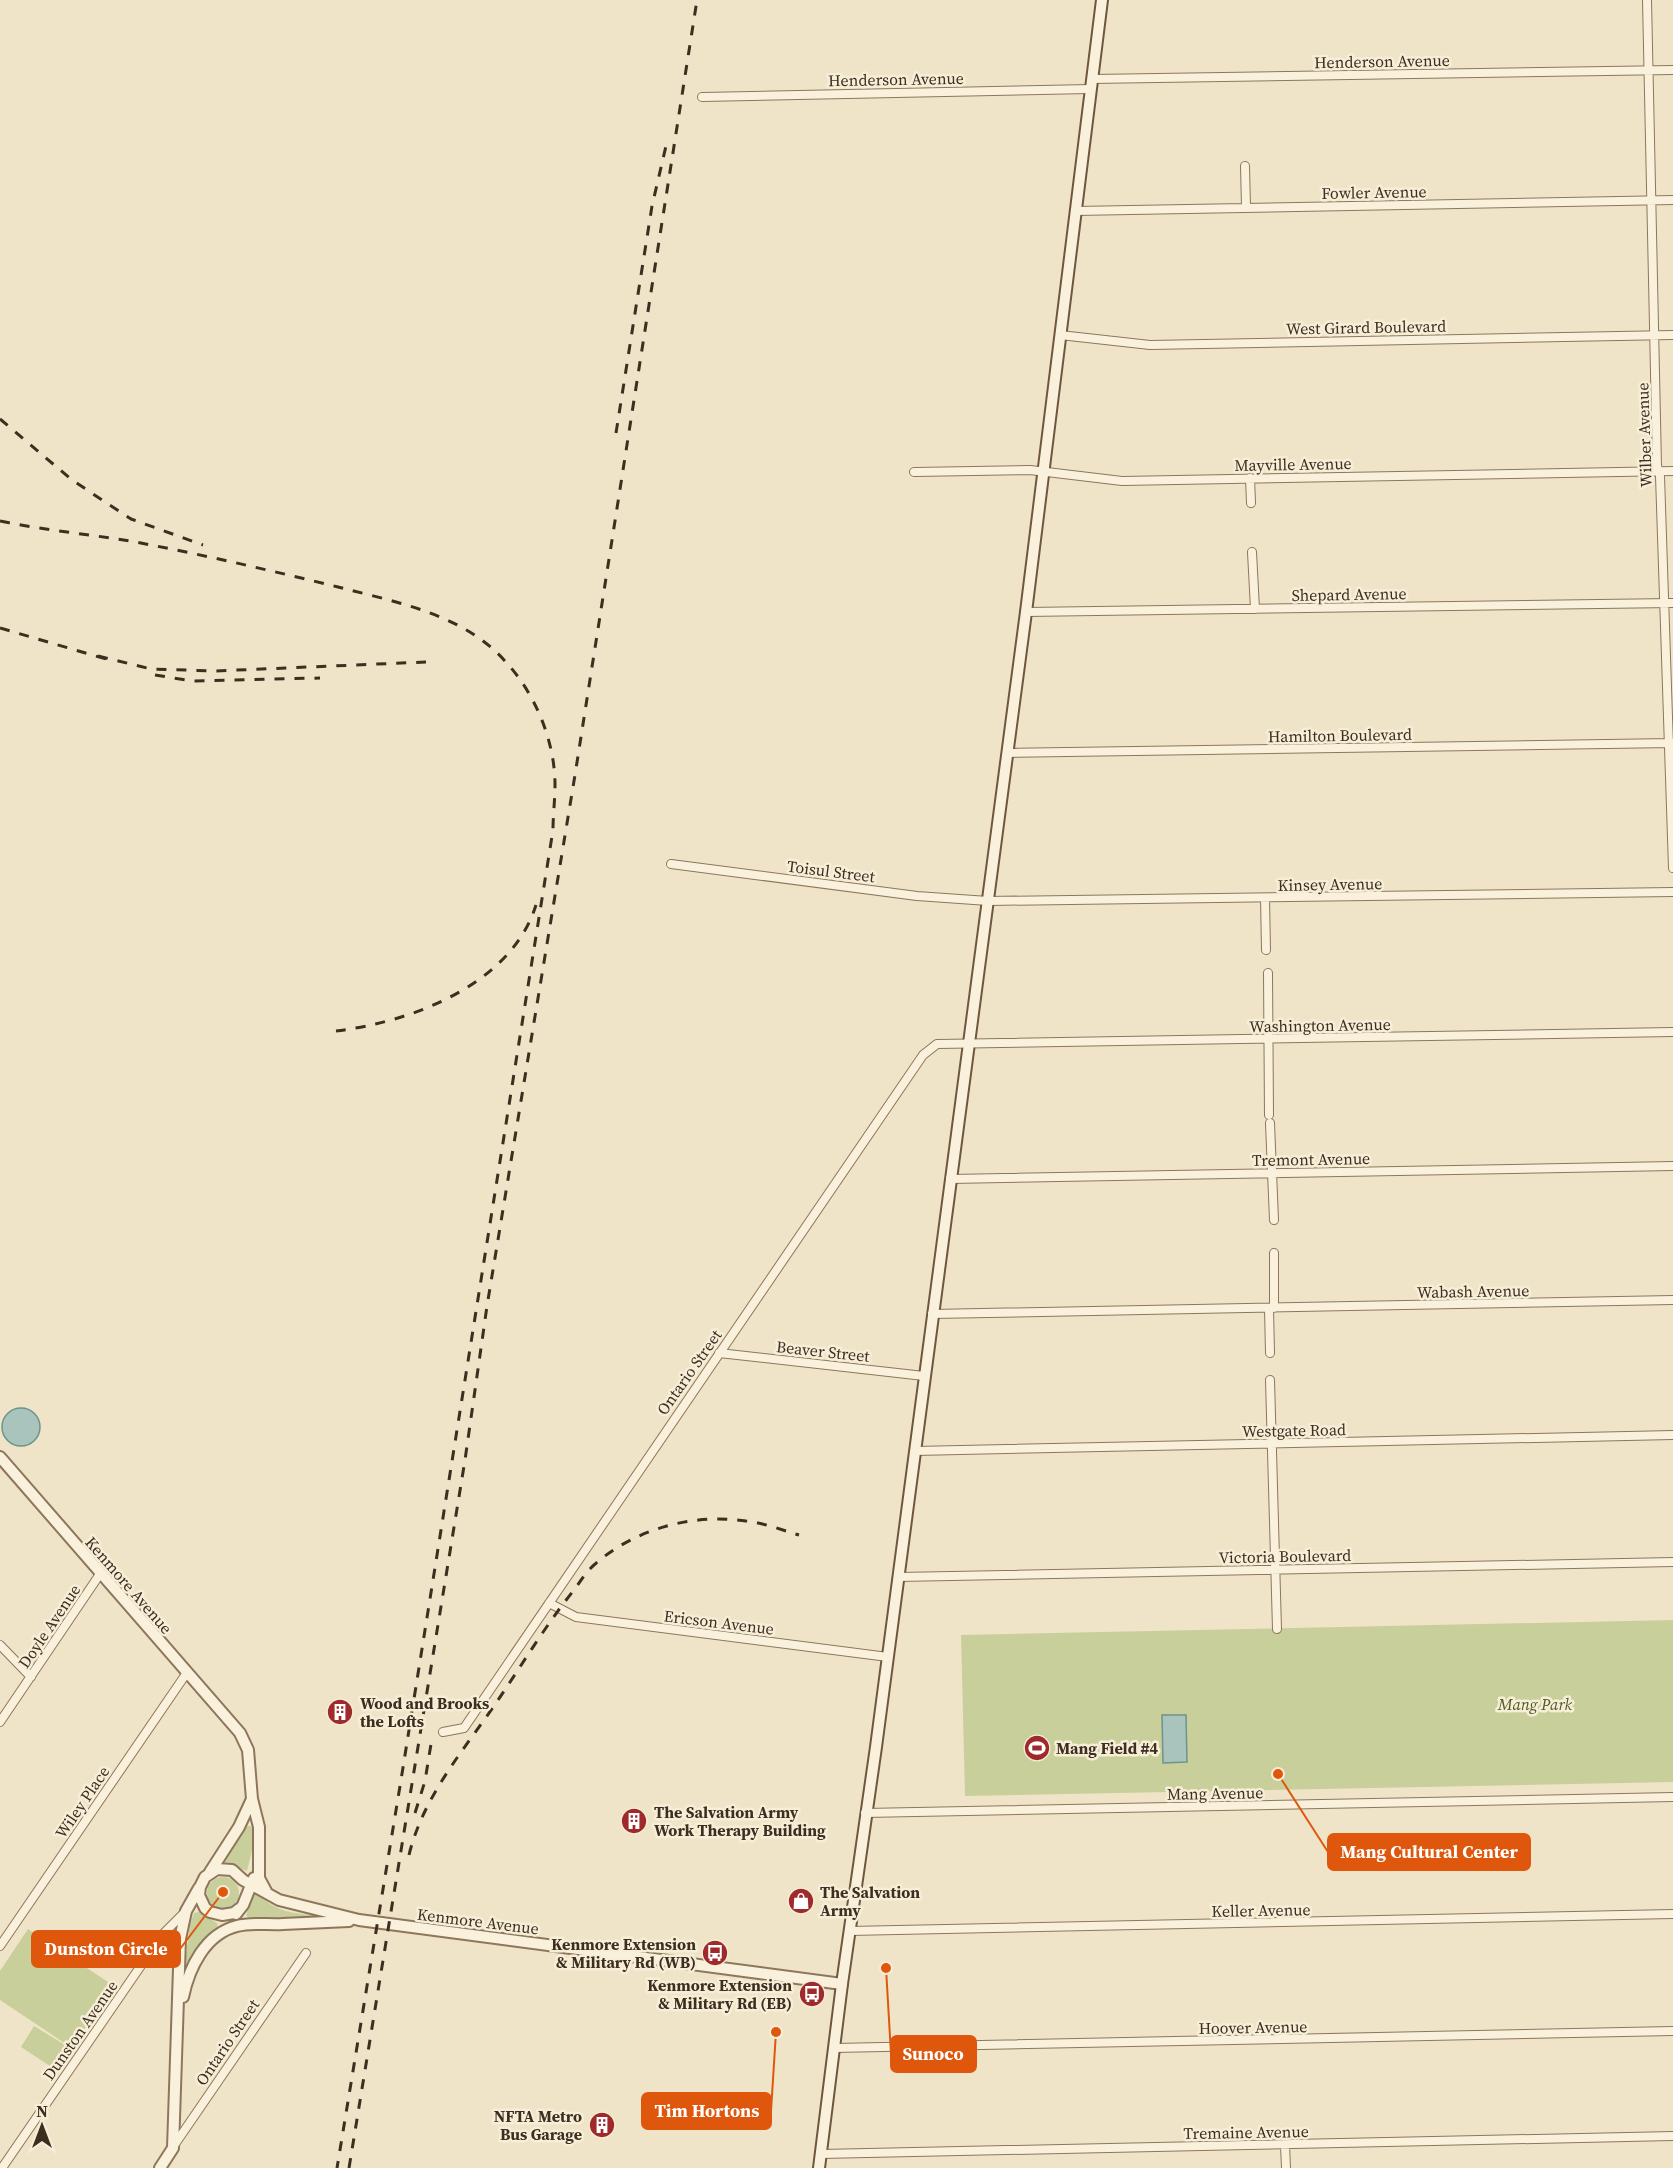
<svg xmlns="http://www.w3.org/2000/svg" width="1673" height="2168" viewBox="0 0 1673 2168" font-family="'Source Serif 4',serif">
<rect width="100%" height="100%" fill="#f0e4c8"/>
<path fill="#c9cf9b" d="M1673 1620V1782L965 1796 961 1635Z
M247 1826H251C257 1838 250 1858 247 1871L226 1863 224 1860Z
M207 1893a16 16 0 1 1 32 0a16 16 0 1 1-32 0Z
M253 1893H258C274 1913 296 1913 319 1916 300 1917 263 1925 246 1916Z
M199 1912 217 1923 218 1927 195 1950 184 1971 190 1924 194 1913Z
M28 1929 114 1986 72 2048 0 2000V1971Z
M34 2026 70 2048 56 2070 21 2047Z"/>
<path fill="#a9c4bc" stroke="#6f938a" stroke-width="1.5" d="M2 1427a19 19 0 1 1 38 0a19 19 0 1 1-38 0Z
M1162 1715H1186L1187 1762 1163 1763Z"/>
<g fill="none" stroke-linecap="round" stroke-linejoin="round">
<g stroke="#8d765c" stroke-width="10">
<path id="minor" d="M1647 0 1657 466 1660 476 1673 868
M1092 79 1673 70
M702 97 1090 89
M1245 166 1246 207
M1075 211 1673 200
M1060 335 1150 345 1673 335
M914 472 1030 470 1122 481 1673 471
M1250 478 1251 503
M1252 552 1255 609
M1026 612 1673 603
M1007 753 1672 743
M671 864 917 896 988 901 1673 892
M1265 898 1266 950
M1268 973 1269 1115
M1270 1123 1274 1220
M950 1179 1673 1166
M1274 1253V1308
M1269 1308 1270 1353
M932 1314 1673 1300
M719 1353 924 1376
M1270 1380 1277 1629
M915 1451 1673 1435
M898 1577 1673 1562
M549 1603 576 1617 888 1657
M0 1645 31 1677
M0 1722 100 1574
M443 1732 464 1728 923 1055 937 1044 1673 1032
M865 1813 1673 1797
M849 1931 1673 1914
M0 1946 186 1674
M834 2048 1673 2031
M1285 2145 1286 2168
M173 2147 306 1953
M821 2154 1673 2136
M2 2168 162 1935 185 1912"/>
</g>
<g stroke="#8d765c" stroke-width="14">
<path id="tertiary" d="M0 1457 240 1733 248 1750 252 1799 259 1827V1878L266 1891
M210 1872 239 1827 252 1799
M239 1909 234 1913 222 1915 210 1912 205 1908 199 1895 200 1887 205 1877 217 1869 232 1870 243 1880 279 1900 359 1920 842 1984
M236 1914 243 1905 254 1878
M183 1997C189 1968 205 1934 237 1926 252 1922 268 1925 283 1924 305 1923 327 1922 349 1921
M160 2168 173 2148 180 1939 186 1911 199 1888"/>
</g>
<g stroke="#6f573f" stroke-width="14">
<path id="secondary" d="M819 2168 842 1984 876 1747 1026 612 1102 0"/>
</g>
<use href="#minor" stroke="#faf1dc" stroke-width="8"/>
<use href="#tertiary" stroke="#faf1dc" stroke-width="10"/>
<use href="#secondary" stroke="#faf1dc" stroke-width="10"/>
<path stroke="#3d2e20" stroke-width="3" stroke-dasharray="10 10" stroke-linecap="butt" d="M0 419 72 480 131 519 203 545
M616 433 652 206 666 146
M0 521C43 530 87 534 130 541 200 554 269 570 338 587 396 602 463 614 505 661 535 693 555 741 555 785 555 800 553 815 553 830L401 1780 337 2168
M0 628 106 659
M98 656 151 669 215 671 426 662
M155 675 192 681 320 678
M336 1031C411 1022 511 985 536 905
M415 1813 425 1781 431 1744
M409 1855C423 1797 463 1751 496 1703 522 1665 545 1626 574 1590 580 1582 586 1572 594 1565 634 1529 693 1513 746 1521 764 1523 782 1530 799 1535
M349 2168 465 1460 487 1306 575 775 697 0"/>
</g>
<defs>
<g id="building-disc" transform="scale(1.35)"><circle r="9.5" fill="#9e2a2b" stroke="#f7eed8"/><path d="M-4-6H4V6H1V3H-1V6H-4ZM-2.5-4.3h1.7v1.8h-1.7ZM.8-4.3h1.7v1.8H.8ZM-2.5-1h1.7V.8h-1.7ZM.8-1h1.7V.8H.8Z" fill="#fff"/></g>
<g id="stadium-disc" transform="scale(1.35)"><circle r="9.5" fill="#9e2a2b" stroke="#f7eed8"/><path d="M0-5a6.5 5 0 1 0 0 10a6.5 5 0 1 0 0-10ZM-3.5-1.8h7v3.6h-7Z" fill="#fff"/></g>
<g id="shop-disc" transform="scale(1.35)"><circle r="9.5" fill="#9e2a2b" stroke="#f7eed8"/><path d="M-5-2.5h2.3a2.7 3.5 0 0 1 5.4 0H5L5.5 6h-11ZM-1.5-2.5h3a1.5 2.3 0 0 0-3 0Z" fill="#fff"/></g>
<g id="bus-disc" transform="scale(1.35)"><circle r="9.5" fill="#9e2a2b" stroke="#f7eed8"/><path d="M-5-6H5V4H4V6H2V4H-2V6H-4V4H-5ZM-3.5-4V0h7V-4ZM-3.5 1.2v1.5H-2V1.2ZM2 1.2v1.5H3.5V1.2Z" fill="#fff"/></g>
</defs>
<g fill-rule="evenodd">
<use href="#building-disc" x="340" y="1712"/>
<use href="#stadium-disc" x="1037" y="1748"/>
<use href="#building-disc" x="634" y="1821"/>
<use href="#shop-disc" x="801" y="1901"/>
<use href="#bus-disc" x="715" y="1953"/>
<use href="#bus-disc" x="812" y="1994"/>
<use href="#building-disc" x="602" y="2125"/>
</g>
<g text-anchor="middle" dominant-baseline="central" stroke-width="5" stroke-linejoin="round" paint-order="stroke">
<g font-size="16" fill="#3d2e20" stroke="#f7eed8">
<text transform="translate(1382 61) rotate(-1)">Henderson Avenue</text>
<text transform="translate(896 79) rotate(-1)">Henderson Avenue</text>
<text transform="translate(1374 192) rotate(-1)">Fowler Avenue</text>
<text transform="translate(1366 327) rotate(-1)">West Girard Boulevard</text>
<text transform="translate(1644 435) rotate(-92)">Wilber Avenue</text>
<text transform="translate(1293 464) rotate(-1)">Mayville Avenue</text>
<text transform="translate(1349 594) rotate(-1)">Shepard Avenue</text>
<text transform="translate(1340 735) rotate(-1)">Hamilton Boulevard</text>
<text transform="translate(831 871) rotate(7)">Toisul Street</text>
<text transform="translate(1330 884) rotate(-1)">Kinsey Avenue</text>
<text transform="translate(1320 1025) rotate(-1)">Washington Avenue</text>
<text transform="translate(1311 1159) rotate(-1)">Tremont Avenue</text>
<text transform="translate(1473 1291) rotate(-1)">Wabash Avenue</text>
<text transform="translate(823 1351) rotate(6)">Beaver Street</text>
<text transform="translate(689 1372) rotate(-55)">Ontario Street</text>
<text transform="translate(1294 1430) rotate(-1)">Westgate Road</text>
<text transform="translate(1285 1556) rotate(-1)">Victoria Boulevard</text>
<text transform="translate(129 1585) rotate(49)">Kenmore Avenue</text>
<text transform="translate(719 1622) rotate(7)">Ericson Avenue</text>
<text transform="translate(49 1626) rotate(-56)">Doyle Avenue</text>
<text transform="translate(1215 1793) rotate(-1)">Mang Avenue</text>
<text transform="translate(82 1802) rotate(-56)">Wiley Place</text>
<text transform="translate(1261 1910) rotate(-1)">Keller Avenue</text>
<text transform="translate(478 1921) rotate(7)">Kenmore Avenue</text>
<text transform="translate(1253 2027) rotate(-1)">Hoover Avenue</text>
<text transform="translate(80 2030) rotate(-55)">Dunston Avenue</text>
<text transform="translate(227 2042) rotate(-56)">Ontario Street</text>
<text transform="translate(1246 2132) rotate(-1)">Tremaine Avenue</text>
</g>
<g font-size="16" font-weight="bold" fill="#3d2e20" stroke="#f7eed8" text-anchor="start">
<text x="360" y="1703">Wood and Brooks<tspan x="360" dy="18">the Lofts</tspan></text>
<text x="1056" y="1748">Mang Field #4</text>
<text x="654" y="1812">The Salvation Army<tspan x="654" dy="18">Work Therapy Building</tspan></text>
<text x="820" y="1892">The Salvation<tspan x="820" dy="18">Army</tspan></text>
<text x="696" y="1944" text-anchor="end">Kenmore Extension<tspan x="696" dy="18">&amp; Military Rd (WB)</tspan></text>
<text x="792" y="1985" text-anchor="end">Kenmore Extension<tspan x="792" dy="18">&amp; Military Rd (EB)</tspan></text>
<text x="582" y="2116" text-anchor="end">NFTA Metro<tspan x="582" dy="18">Bus Garage</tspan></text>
</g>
<g font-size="16" font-style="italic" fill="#4d5a26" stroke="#f7eed8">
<text x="1535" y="1704">Mang Park</text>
</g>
</g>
<path fill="none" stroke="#df570d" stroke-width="2" d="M1278 1774L1328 1852M223 1892L180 1949M886 1968L891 2054M776 2032L771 2111"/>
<g fill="#df570d" stroke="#f7eed8" stroke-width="2">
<circle cx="1278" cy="1774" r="6"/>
<circle cx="223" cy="1892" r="6"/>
<circle cx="886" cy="1968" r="6"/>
<circle cx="776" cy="2032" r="6"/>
</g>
<g fill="#df570d" stroke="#df570d" stroke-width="2">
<rect x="1328" y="1834" width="202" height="36" rx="6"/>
<rect x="32" y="1931" width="148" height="36" rx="6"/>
<rect x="891" y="2036" width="85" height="36" rx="6"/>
<rect x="642" y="2093" width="129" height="36" rx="6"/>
</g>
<g font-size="18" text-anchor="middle" font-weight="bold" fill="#fff">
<text x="1429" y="1858">Mang Cultural Center</text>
<text x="106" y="1955">Dunston Circle</text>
<text x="933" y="2060">Sunoco</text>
<text x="707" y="2117">Tim Hortons</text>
</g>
<g transform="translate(42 2126)" stroke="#f7eed8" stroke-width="4.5" paint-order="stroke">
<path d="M0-4.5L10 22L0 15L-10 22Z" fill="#3d2e20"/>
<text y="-9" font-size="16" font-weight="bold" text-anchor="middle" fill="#3d2e20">N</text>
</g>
</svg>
